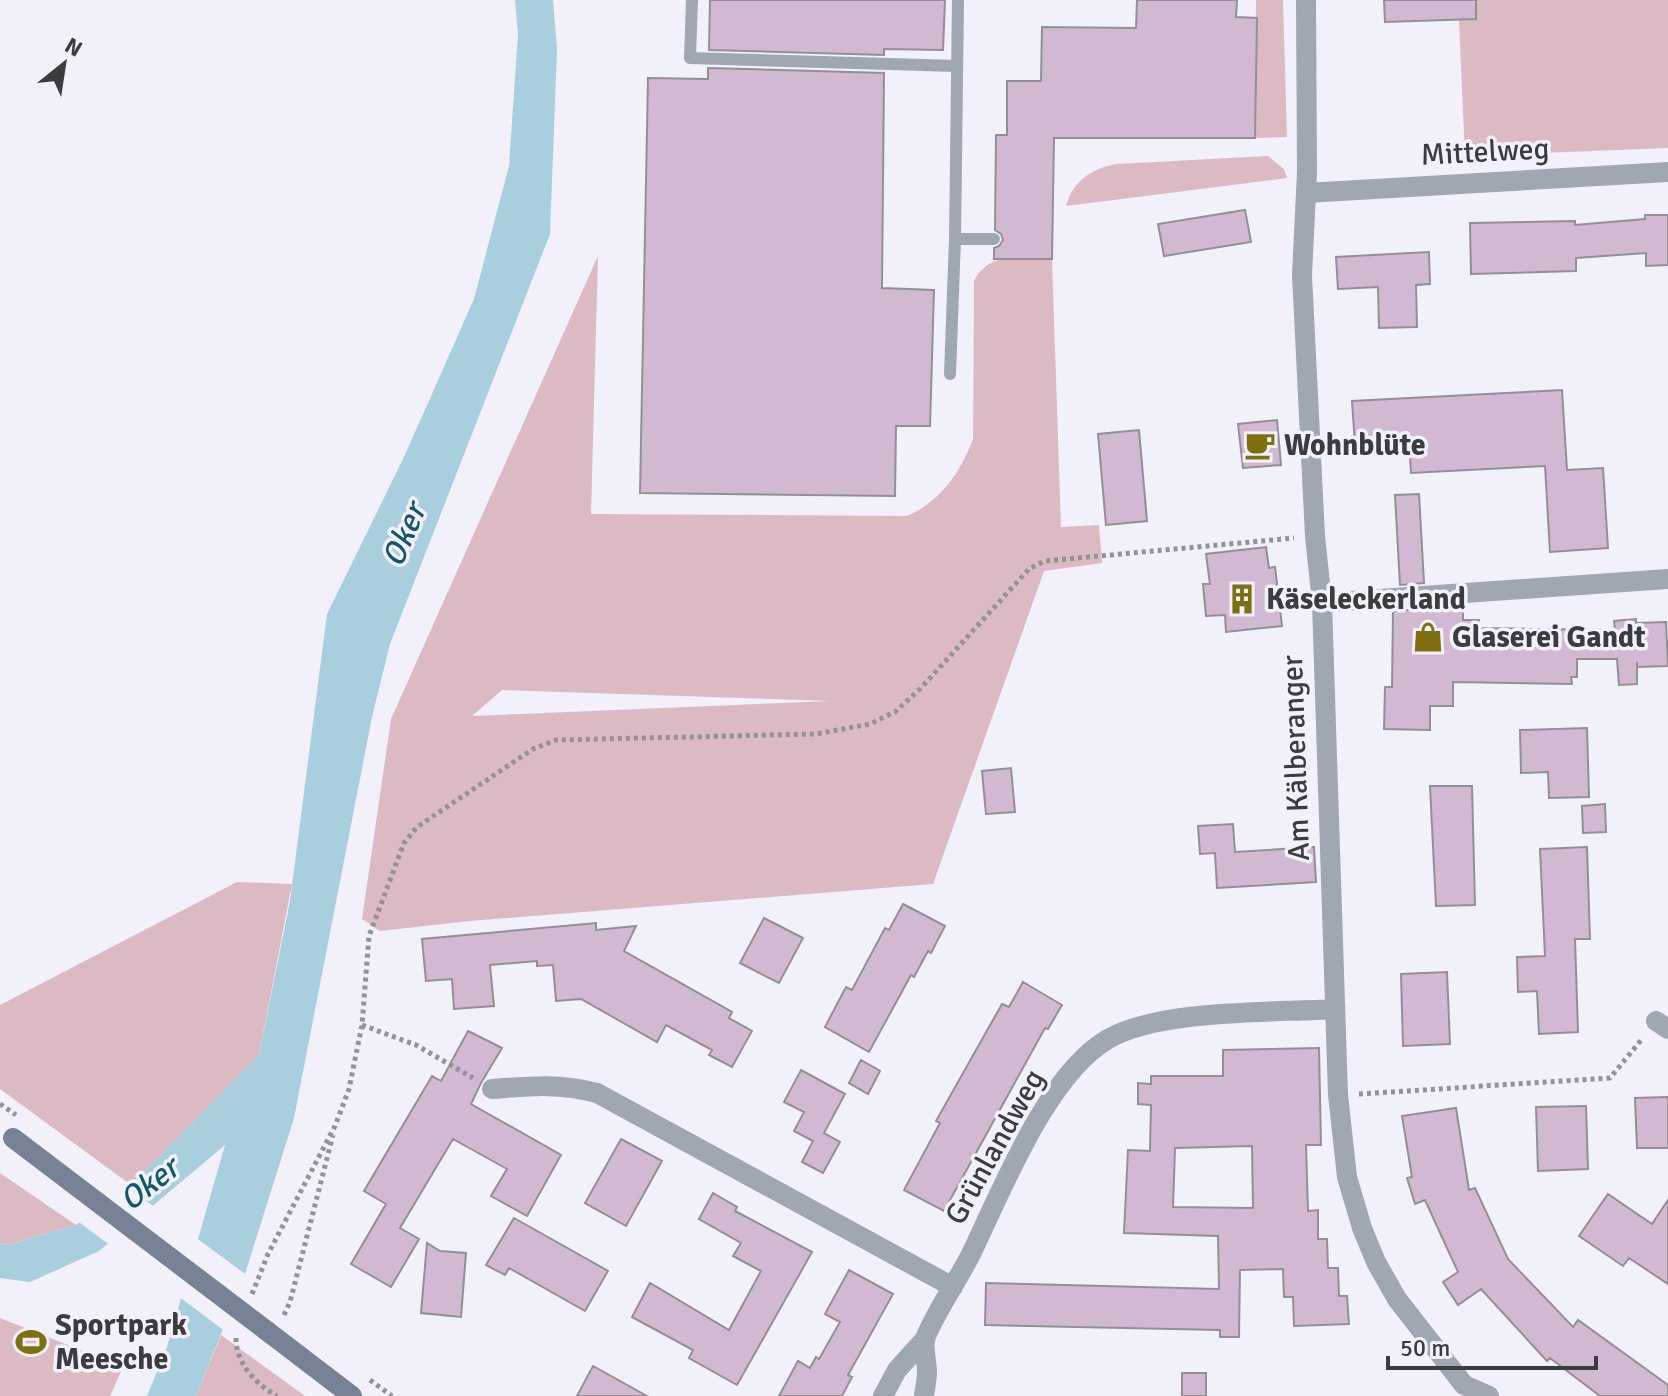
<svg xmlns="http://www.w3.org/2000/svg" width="1668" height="1396" viewBox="0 0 1668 1396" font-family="Signika,sans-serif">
<rect width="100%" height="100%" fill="#f1f0fb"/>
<path fill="#dcbac3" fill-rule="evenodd" d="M1256 0H1283L1287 137 1255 138Z
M1458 0H1668V148L1465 156Z
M1268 156 1284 169 1287 178 1066 206C1073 181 1091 169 1116 164Z
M598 256 591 514 907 516C941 501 960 473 973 439L974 281C990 250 1021 259 1052 259L1061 527 1099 525 1102 563 1044 571 933 884 470 921 380 931 362 919 391 719ZM502 690 829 701H830L472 716Z
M237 882 292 884 259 1055 131 1185 0 1089V1005Z
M0 1173 76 1225 8 1245 0 1243Z
M0 1318 123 1367 110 1396H0Z
M221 1335 305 1396H196Z"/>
<path fill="#a9cedd" d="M515 0H553L557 49 550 234 390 644 372 717 294 1118 245 1274 196 1396H147L167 1347 225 1145 99 1251 30 1282 0 1278V1243L8 1245 76 1225 131 1185 259 1055 290 901 327 614 404 457 474 299 509 166 518 34Z"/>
<path fill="#f1f0fb" d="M125 1185 156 1208 111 1246 76 1220Z
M195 1237 248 1276 226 1332 178 1296Z"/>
<path fill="#d2b9d2" stroke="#968e96" stroke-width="2" fill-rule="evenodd" d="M710 0H945L943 50 884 49V55L709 50Z
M1137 0H1237L1236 17 1257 18 1255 138H1054L1052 259H994V248L999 246 1003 240 1001 234 995 230 996 135H1007V81H1041L1042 27 1136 28Z
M1384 0H1476V19L1385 22Z
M708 68 884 73 882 288 934 290 930 426H896L895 496 640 493 648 78 708 79Z
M1245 210 1251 242 1164 256 1158 224Z
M1645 215H1668V265L1646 266V253L1576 258V271L1471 274 1470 223 1575 221V225L1645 219Z
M1429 252 1430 284 1416 285 1417 327 1379 328 1378 287 1338 289 1336 257Z
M1562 390 1567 470 1603 468 1608 548 1550 552 1545 466 1411 473 1409 442 1355 445 1352 401Z
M1277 420 1281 465 1243 468 1238 424Z
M1139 430 1147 521 1106 525 1098 434Z
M1419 494 1424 583 1400 585 1395 495Z
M1266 547 1269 568 1275 567 1282 626 1226 632 1225 615 1206 616 1203 584H1210L1206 554Z
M1426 609 1463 610V620H1479V628L1615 630 1614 621 1636 619V623L1666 622 1668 666 1637 667V662V684L1619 685 1617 659H1577V677H1571L1572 684 1453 682V706H1430V730L1384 729 1385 687H1392L1393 611Z
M1587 728 1589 797 1549 798 1548 772 1521 773 1520 730Z
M1011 768 1015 812 986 814 982 771Z
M1430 786H1472L1475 905 1436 906Z
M1605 804 1606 832 1583 833 1582 806Z
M1233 824 1235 852 1314 847 1316 882 1217 888 1215 853 1200 854 1198 826Z
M1587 847 1590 939H1575L1578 1032 1539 1034 1537 991 1518 992 1517 957 1545 956 1540 849Z
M903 904 945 926 931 953 928 951 914 977 911 975 869 1052 825 1027 846 987 852 990 885 928 889 930Z
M764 918 803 938 779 983 740 963Z
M596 923V930L636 926 624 951 732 1012 729 1018 752 1031 732 1067 709 1055 712 1050 666 1025 657 1042 581 999 556 1001 553 965 537 966V961L490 965 494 1006 454 1009 452 979 426 981 422 939Z
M1447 972 1450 1044 1403 1046 1401 974Z
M1023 982 1062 1005 1048 1029 1045 1028 944 1211 904 1190 940 1123 936 1121 1002 1004 1009 1007Z
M468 1031 502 1048 481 1083 471 1104 561 1155 527 1216 491 1196 507 1169 453 1139 400 1228 419 1239 391 1287 351 1264 386 1204 364 1191 432 1076 441 1081Z
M1319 1048 1321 1145H1306L1308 1211 1318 1210V1239H1327L1328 1268H1338L1339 1296H1347L1349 1324 1294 1326 1293 1297H1284L1283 1269 1240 1270 1239 1337H1220V1330L985 1325 986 1283 1219 1289 1218 1236 1124 1233 1128 1150 1150 1151 1151 1105 1138 1104V1083L1151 1084V1076H1223V1050ZM1252 1146 1253 1208 1173 1207 1175 1148Z
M861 1060 880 1071 868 1094 849 1083Z
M801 1070 845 1094 824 1133 840 1142 823 1173 802 1162 813 1141 794 1131 804 1112 784 1102Z
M1668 1097V1148H1637L1635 1098Z
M1586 1106 1588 1169 1538 1171 1536 1107Z
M1456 1108 1469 1190 1475 1188 1508 1259 1573 1327 1578 1320 1668 1385V1396H1600L1550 1358 1547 1361 1481 1289 1458 1305 1443 1282 1458 1272 1425 1200 1415 1204 1407 1178 1412 1177 1402 1116Z
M621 1139 662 1161 626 1226 585 1203Z
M713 1193 737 1207 735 1211 812 1252 737 1385 689 1358 693 1350 632 1317 650 1283 729 1330 761 1271 733 1256 741 1243 699 1219Z
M1608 1194 1652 1224 1668 1200V1284L1629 1258 1623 1266 1579 1236Z
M514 1218 608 1271 585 1311 509 1268 505 1275 486 1265Z
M427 1243 440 1251 466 1253 461 1317 421 1313Z
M849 1270 893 1294 848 1375 852 1377 842 1396H779L798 1361 810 1368 816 1357 819 1359 840 1322 825 1314Z
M593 1366 647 1396H577Z
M1182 1373H1206V1396H1182Z"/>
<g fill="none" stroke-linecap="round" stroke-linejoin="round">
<path stroke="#93929a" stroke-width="5" stroke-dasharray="4 4" stroke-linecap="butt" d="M362 1025 416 1045 473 1078
M1359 1094 1610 1078 1642 1039
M0 1104 16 1115
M252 1294 268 1254 335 1126 349 1089 362 1025 369 936 404 843 417 827 533 749 556 740 816 734 870 724 895 712 920 689 1029 569 1045 561 1294 538
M284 1315 290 1302 333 1135
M236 1338C236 1364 256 1384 277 1396
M370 1380 392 1396"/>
<path stroke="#9fa7b3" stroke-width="12" d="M692 0 690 58 957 66
M955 239H994
M950 374 955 239 958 0"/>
<path stroke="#9fa7b3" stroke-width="20" d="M1306 0 1307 172 1302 275 1315 536 1322 603 1338 1095 1347 1177 1362 1228 1376 1262 1397 1299 1464 1385 1489 1396
M1306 193 1668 172
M1322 603 1668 579
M1656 1021 1668 1029
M492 1089C529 1086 561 1083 597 1093L953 1287
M883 1396 897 1370 925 1339
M924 1396C925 1388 927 1380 927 1372 927 1361 922 1346 926 1336 938 1308 956 1283 970 1256 1001 1193 1046 1075 1108 1039 1160 1009 1273 1013 1334 1009"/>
<path stroke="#778394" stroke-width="20" d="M267 1331 352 1396"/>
<path stroke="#778394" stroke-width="20" d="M13 1138 267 1331"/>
</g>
<defs>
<g id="cafe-bare" transform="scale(2.4)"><path d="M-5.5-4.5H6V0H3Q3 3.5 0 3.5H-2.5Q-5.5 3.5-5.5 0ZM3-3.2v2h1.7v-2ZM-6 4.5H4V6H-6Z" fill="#7e7010" stroke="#f1f0fb" stroke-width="2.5" paint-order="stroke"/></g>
<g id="building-bare" transform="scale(2.4)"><path d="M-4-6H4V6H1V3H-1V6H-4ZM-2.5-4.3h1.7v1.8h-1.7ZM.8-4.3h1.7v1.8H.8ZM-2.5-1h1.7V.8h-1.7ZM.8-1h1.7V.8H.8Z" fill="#7e7010" stroke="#f1f0fb" stroke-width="2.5" paint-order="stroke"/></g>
<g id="shop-bare" transform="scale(2.4)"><path d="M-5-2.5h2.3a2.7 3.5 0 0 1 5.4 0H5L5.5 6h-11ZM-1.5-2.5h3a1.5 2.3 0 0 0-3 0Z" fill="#7e7010" stroke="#f1f0fb" stroke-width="2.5" paint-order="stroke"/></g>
<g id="stadium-bare" transform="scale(2.4)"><path d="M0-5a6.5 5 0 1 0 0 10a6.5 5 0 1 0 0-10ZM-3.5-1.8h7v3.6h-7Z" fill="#7e7010" stroke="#f1f0fb" stroke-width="2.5" paint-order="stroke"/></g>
</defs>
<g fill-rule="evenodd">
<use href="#cafe-bare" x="1260" y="445"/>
<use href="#building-bare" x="1242" y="599"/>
<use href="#shop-bare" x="1428" y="637"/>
<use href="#stadium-bare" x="31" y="1342"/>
</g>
<g text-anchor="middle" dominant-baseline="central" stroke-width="7" stroke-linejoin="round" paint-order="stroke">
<g font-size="30" fill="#3c3b40" stroke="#f1f0fb">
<text transform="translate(1485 152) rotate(-3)">Mittelweg</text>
<text transform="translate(1296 758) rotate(-92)">Am Kälberanger</text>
<text transform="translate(995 1147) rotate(-61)">Grünlandweg</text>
</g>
<g font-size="30" font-weight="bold" fill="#3c3b40" stroke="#f1f0fb" text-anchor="start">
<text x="1284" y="445">Wohnblüte</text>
<text x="1266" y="599">Käseleckerland</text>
<text x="1452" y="637">Glaserei Gandt</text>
<text x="55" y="1325">Sportpark<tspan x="55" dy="34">Meesche</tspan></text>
</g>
<g font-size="32" font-style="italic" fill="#11576d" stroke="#f1f0fb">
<text transform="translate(404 535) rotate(-67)">Oker</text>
<text transform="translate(149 1184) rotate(-38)">Oker</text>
</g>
</g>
<g transform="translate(64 64) rotate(30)" stroke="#f1f0fb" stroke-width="6" paint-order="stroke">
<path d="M0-6L14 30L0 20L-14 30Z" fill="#3c3b40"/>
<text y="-12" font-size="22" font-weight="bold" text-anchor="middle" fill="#3c3b40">N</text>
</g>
<path d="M1388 1356v12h208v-12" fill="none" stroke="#3c3b40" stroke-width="4"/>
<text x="1400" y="1356" font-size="24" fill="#3c3b40" stroke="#f1f0fb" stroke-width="6" paint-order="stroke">50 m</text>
</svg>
